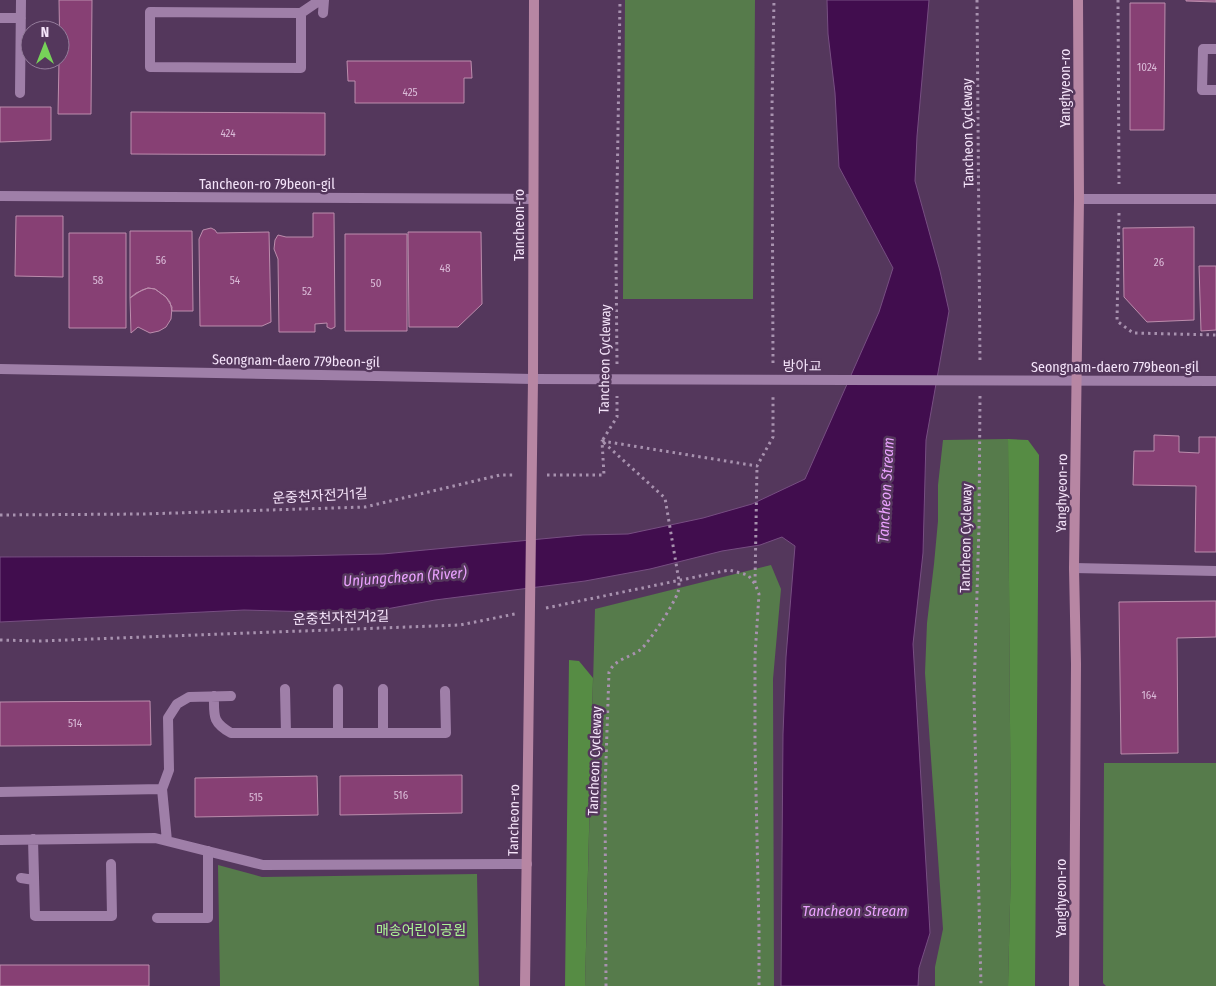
<svg xmlns="http://www.w3.org/2000/svg" width="1216" height="986" viewBox="0 0 1216 986" font-family="'Fira Sans Condensed','Noto Sans KR',sans-serif">
<rect width="100%" height="100%" fill="#54375c"/>
<path fill="#567b4b" d="M625 0H755L753 299H623Z
M1008 439 1011 864 1008 986H935V967L943 929 925 673 927 623 934 564 938 521V485L943 440Z
M771 565 781 589 773 679 774 986H585L595 609Z
M1104 763H1216V986H1106L1103 983Z
M218 865 262 877 477 874 479 986H220Z"/>
<path fill="#568c44" d="M1008 439 1028 440 1039 455 1035 986H1008L1011 864Z
M569 660 579 661 593 678 585 986H565Z"/>
<path fill="#410d4e" stroke="#774e82" d="M827 0H929L917 136 915 181 940 271 949 311 926 440 923 553 913 644 930 933 919 968 918 986H781L783 734 786 657 795 546 782 537 760 545 722 551 650 569 585 581 435 600 381 610 314 612 244 610 0 622V557L292 556 383 554 583 535 628 534 703 518 752 504 805 479 879 312 893 268 839 167 835 93 828 34Z"/>
<path fill="#874074" stroke="#bc8dad" d="M59 0H92L91 114H58L59 60H60Z
M1186 0H1216V2L1186 1Z
M1130 3H1165L1164 130H1130Z
M347 61H471L472 78H464V103H355V81H348Z
M0 107H51V140L0 142Z
M131 112 325 113V155L131 154Z
M313 213H334L335 327 331 329 327 327V323L315 324V332H279L278 259 274 249 275 240 278 235 286 237H313Z
M16 216H63V277L15 276Z
M1194 227V320L1147 322 1124 297 1123 228Z
M211 228 215 230 217 233 269 232 271 322 262 326H200L199 239 203 230Z
M130 231H192L193 311H172L170 302 166 297 155 289 148 288 142 290 130 298Z
M408 232H481L482 304 458 327H409Z
M69 233H126V328H69Z
M345 234H407V331H345Z
M1199 266H1216V330L1201 331Z
M148 288 155 289 166 297 172 307 171 319 166 327 159 331 150 333 138 327 131 333 130 298 136 293Z
M1154 435 1179 436V452L1199 453V437H1216V552H1195L1196 486 1133 485 1134 451H1154Z
M1216 601V637L1177 638 1178 753 1121 754 1119 602Z
M150 701 151 745 0 746V702Z
M462 775V813L340 815V776Z
M317 776 318 815 195 817V778Z
M0 965H149V986H0Z"/>
<g fill="none" stroke-linecap="round" stroke-linejoin="round">
<path stroke="#a892af" stroke-width="3" stroke-dasharray="2.5 4" stroke-linecap="butt" d="M977 0 980 364
M1118 0 1119 184
M1119 213 1117 321 1133 333 1216 335
M773 363 772 106 774 0
M617 364 616 258 620 0
M980 396 979 526 974 694 981 986
M547 475H604L602 441 757 466 773 437V395
M0 515 143 514 365 507 500 475H515
M755 583 757 466
M546 608 729 570 748 575 755 584 759 594 755 656V746L759 929V986
M0 640 39 641 460 625 515 614
M606 986 605 790 609 672C615 659 629 658 640 650 649 643 674 604 678 592 679 589 679 584 679 581L665 498 602 441 617 417V396"/>
<path stroke="#9f7fa8" stroke-width="10" d="M301 13V68L150 67V12L301 13 320 0
M323 13 324 0
M0 18H21
M1216 49H1203L1202 90H1216
M20 93 21 0
M1074 568 1216 571
M285 689 286 733
M338 689V733
M383 689V733
M214 696C214 716 212 722 231 733H446L445 691
M162 789 169 770 168 718 177 704 189 697 231 696
M0 792 162 789 167 841
M33 839 35 916H112L111 864
M0 840 155 838 263 865 527 864
M21 878 34 880
M157 918H208V851"/>
<path stroke="#9f7fa8" stroke-width="10" d="M0 196 533 199
M1079 199H1216"/>
<path stroke="#9f7fa8" stroke-width="10" d="M0 369 533 379 1216 381"/>
<path stroke="#b786a3" stroke-width="10" d="M525 986 533 379 534 0
M1074 986 1076 664 1074 568 1079 199 1078 0"/>
</g>
<g text-anchor="middle" dominant-baseline="central" stroke-width="5" stroke-linejoin="round" paint-order="stroke">
<g font-size="11" fill="#dabbd8">
<text x="1147" y="67">1024</text>
<text x="410" y="92">425</text>
<text x="228" y="133">424</text>
<text x="161" y="260">56</text>
<text x="1159" y="262">26</text>
<text x="445" y="268">48</text>
<text x="98" y="280">58</text>
<text x="235" y="280">54</text>
<text x="376" y="283">50</text>
<text x="307" y="291">52</text>
<text x="1149" y="695">164</text>
<text x="75" y="723">514</text>
<text x="401" y="795">516</text>
<text x="256" y="797">515</text>
</g>
<g font-size="14" fill="#f5e4fa" stroke="#54375c">
<text transform="translate(1065 88) rotate(-90)">Yanghyeon-ro</text>
<text transform="translate(968 133) rotate(-91)">Tancheon Cycleway</text>
<text x="267" y="184">Tancheon-ro 79beon-gil</text>
<text transform="translate(519 225) rotate(-90)">Tancheon-ro</text>
<text transform="translate(605 359) rotate(-89)">Tancheon Cycleway</text>
<text transform="translate(296 361) rotate(1)">Seongnam-daero 779beon-gil</text>
<text x="802" y="366">방아교</text>
<text x="1115" y="367">Seongnam-daero 779beon-gil</text>
<text transform="translate(1062 493) rotate(-89)">Yanghyeon-ro</text>
<text transform="translate(320 496) rotate(-3)">운중천자전거1길</text>
<text transform="translate(966 538) rotate(-89)">Tancheon Cycleway</text>
<text transform="translate(341 618) rotate(-2)">운중천자전거2길</text>
<text transform="translate(595 761) rotate(-88)">Tancheon Cycleway</text>
<text transform="translate(514 820) rotate(-89)">Tancheon-ro</text>
<text transform="translate(1061 898) rotate(-90)">Yanghyeon-ro</text>
</g>
<g font-size="14" fill="#acf795" stroke="#54375c">
<text x="421" y="930">매송어린이공원</text>
</g>
<g font-size="15" font-style="italic" fill="#eaa1fe" stroke="#54375c">
<text transform="translate(886 490) rotate(-87)">Tancheon Stream</text>
<text transform="translate(405 577) rotate(-4)">Unjungcheon (River)</text>
<text x="855" y="911">Tancheon Stream</text>
</g>
</g>
<g transform="translate(45 45)"><circle r="24" fill="#54375c" stroke="#947c9b"/>
<path d="M0-4L9 19L0 12L-9 19Z" fill="#77d259"/>
<text y="-8" font-size="14" font-weight="bold" text-anchor="middle" fill="#f5e4fa">N</text>
</g>
</svg>
